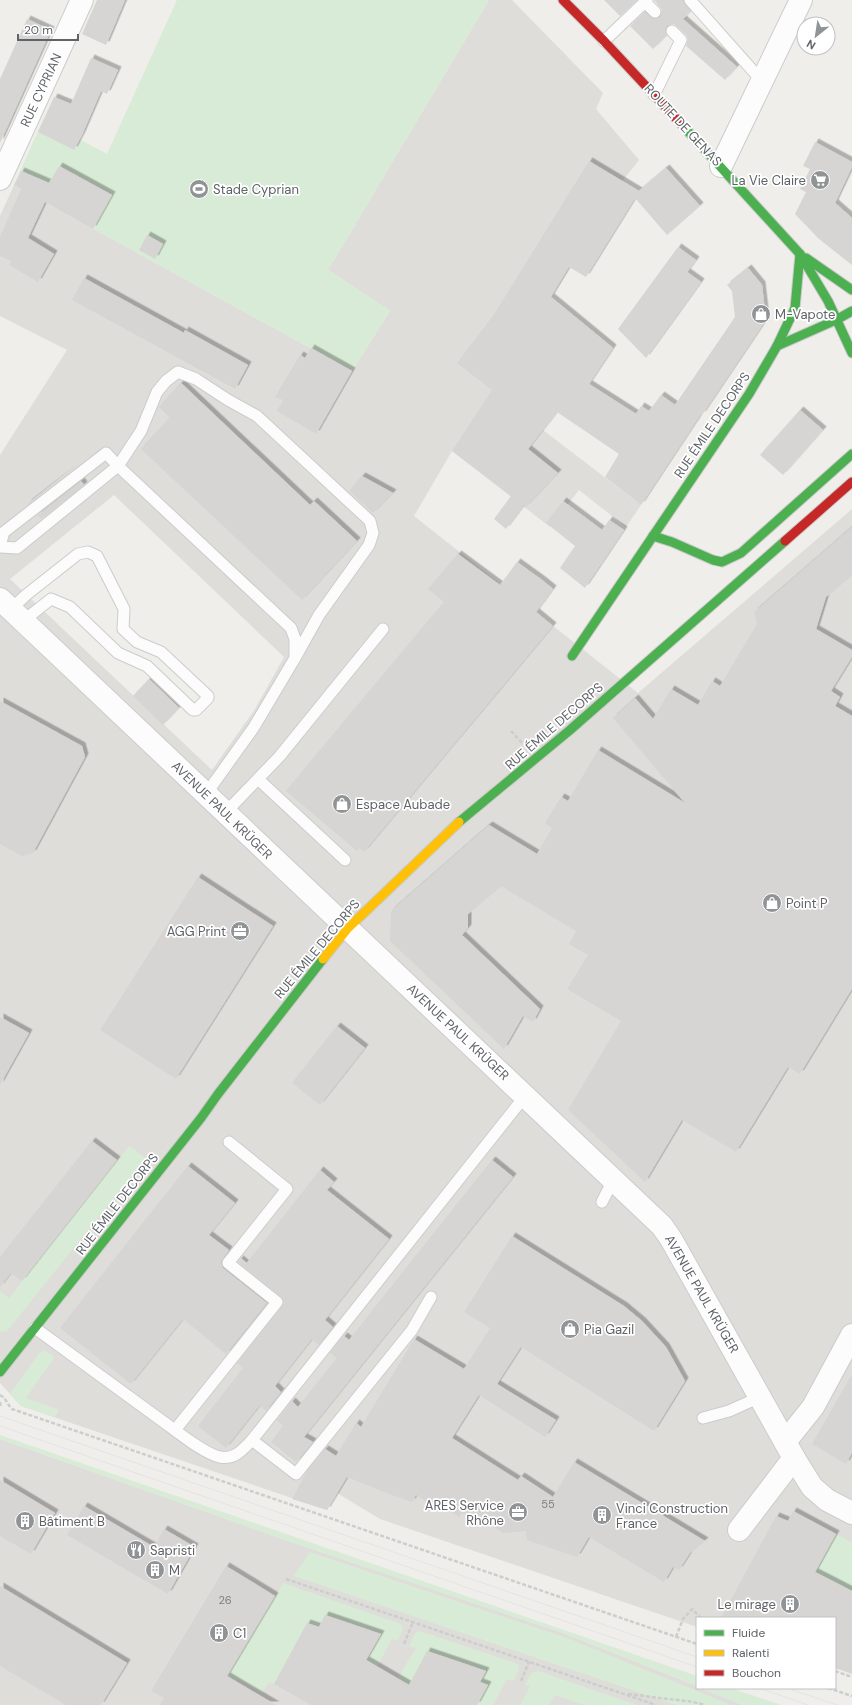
<svg xmlns="http://www.w3.org/2000/svg" width="852" height="1705" viewBox="0 0 852 1705" font-family="'DM Sans',sans-serif">
	<style>
		.industrial { fill: #dfddda; fill-rule: evenodd }
		.green { fill: #d8ebd6 }
		.building { fill: #d6d5d3; filter: url(#shadow) }
		.lines { fill: none; stroke-linecap: round; stroke-linejoin: round }
		.lane-casing { stroke: #cbcccc; stroke-width: 13 }
		.street-casing { stroke: #cbcccc; stroke-width: 24 }
		.fast-casing { stroke: #cacacb; stroke-width: 11 }
		.slow-casing { stroke: #cacacb; stroke-width: 11 }
		.jam-casing { stroke: #cacacb; stroke-width: 11 }
		.path { stroke: #cacfcc; stroke-width: 2.5; stroke-dasharray: 4 2; stroke-linecap: butt }
		.lane { stroke: #fdfcfc; stroke-width: 11 }
		.street { stroke: #fdfcfc; stroke-width: 22 }
		.fast { stroke: #4caf50; stroke-width: 9 }
		.slow { stroke: #ffc107; stroke-width: 9 }
		.jam { stroke: #c62828; stroke-width: 9 }
		.tram { stroke: #e4e4e4; stroke-width: 1 }
		.labels { text-anchor: middle; dominant-baseline: central; stroke-width: 3.5; stroke-linejoin: round; paint-order: stroke }
		.number-label { font-size: 11px; fill: #7e8184 }
		.street-label { font-size: 13px; fill: #5f6368; stroke: #fff }
		.poi-label { font-size: 13px; fill: #5f6368; stroke: #fff; text-anchor: start }
	</style>
	<defs>
		<filter id="shadow"><feDropShadow dx="3.5" dy="-3.5" stdDeviation="0" flood-color="#0004"/></filter>
	</defs>
	<rect width="100%" height="100%" fill="#efeeea"/>
	<!-- industrial -->
	<g class="industrial">
		<path d="M489 0H512L603 93 596 109 639 160 621 183 526 339 543 430 641 505 626 527 579 490 550 527 452 451 414 516 638 693 852 509V1674L835 1618H697V1627L380 1519 337 1493 327 1510 21 1406 0 1383V455L67 350 0 316V216L14 185 352 371 390 311 328 270ZM114 495 284 657 255 709 212 770 10 579Z"/>
		<polygon points="0,1439 306,1547 563,1633 697,1686 697,1688 701,1688 743,1705 0,1705"/>
	</g>
	<!-- green -->
	<g class="green">
		<polygon points="177,0 489,0 328,270 390,311 352,371 14,185 43,120 107,154"/>
		<polygon points="129,1146 146,1158 7,1331 0,1332 0,1291 9,1298"/>
		<polygon points="44,1350 55,1357 26,1398 59,1410 55,1417 21,1406 10,1394 39,1353"/>
		<polygon points="0,1435 697,1676 697,1686 563,1633 306,1547 0,1439"/>
		<polygon points="836,1534 852,1542 852,1591 815,1572"/>
		<polygon points="310,1552 570,1639 731,1705 676,1705 294,1576"/>
		<polygon points="283,1583 401,1624 403,1629 398,1641 392,1639 377,1667 366,1661 381,1634 325,1615 319,1627 307,1623 274,1684 269,1682 262,1693 238,1679 236,1681 227,1676"/>
		<polygon points="420,1631 518,1664 519,1669 514,1681 507,1679 493,1705 477,1705 488,1685 480,1682 486,1672 409,1685 398,1678 416,1648 409,1646 415,1633"/>
		<polygon points="538,1671 637,1705 584,1705 555,1695 549,1705 520,1705 530,1686 525,1685 531,1673"/>
		<polygon points="701,1688 731,1688 781,1705 743,1705"/>
	</g>
	<!-- building -->
	<g class="building">
		<polygon points="97,0 125,0 106,45 82,34"/>
		<polygon points="604,0 637,0 620,16"/>
		<polygon points="654,0 683,0 685,4 691,11 683,19 737,67 725,80 686,46 688,39 686,35 674,24 667,26 665,30 667,35 653,49 630,26 645,12 653,19 660,17 662,10"/>
		<polygon points="27,19 51,30 0,143 0,79"/>
		<polygon points="91,58 118,70 107,94 101,91 82,135 74,150 38,132 54,97 71,104"/>
		<polygon points="815,142 852,162 852,167 835,203 852,218 852,265 819,239 795,214 806,192 800,189 810,169 803,166"/>
		<polygon points="589,161 639,191 666,168 700,206 667,235 635,198 586,277 569,267 551,297 613,348 589,384 636,414 641,406 649,411 661,395 675,405 735,317 732,291 727,285 748,268 762,285 766,320 702,415 701,414 641,505 605,477 619,454 557,412 528,449 558,473 526,507 524,505 506,529 494,519 511,496 452,451 492,390 457,363 493,316"/>
		<polygon points="59,166 112,195 93,229 45,202 28,238 54,254 38,282 9,265 11,261 0,256 0,237 21,189 14,185 21,171 49,183"/>
		<polygon points="147,235 163,244 155,259 139,250"/>
		<polygon points="678,247 696,260 687,272 701,282 646,358 618,329"/>
		<polygon points="84,278 184,333 185,330 248,365 235,389 72,300"/>
		<polygon points="311,348 352,371 316,434 277,411 283,400 275,397 300,355 305,358"/>
		<polygon points="181,383 310,505 314,501 357,541 302,600 141,449 170,418 159,407"/>
		<polygon points="800,410 823,430 783,475 760,455"/>
		<polygon points="72,469 29,504 28,503"/>
		<polygon points="362,476 393,493 373,513 349,491"/>
		<polygon points="81,481 84,485 41,519 38,515"/>
		<polygon points="563,501 602,530 609,520 624,530 585,588 560,568 575,546 546,523"/>
		<polygon points="852,527 852,575 826,597 816,629 852,650 852,657 831,691 840,697 835,706 852,716 852,989 800,1074 788,1067 736,1152 682,1120 645,1182 568,1110 621,1021 567,989 588,955 569,944 576,931 501,886 468,914 468,928 462,935 540,1009 533,1022 523,1016 504,1049 390,941 391,911 489,825 537,854 552,828 545,823 561,797 568,801 598,750 685,803 613,718 635,698 653,719 671,689 698,705 712,681 720,686 757,624 754,612"/>
		<polygon points="458,554 500,585 517,562 542,580 553,589 536,612 553,626 364,852 359,848 357,851 286,791 444,602 428,589"/>
		<polygon points="149,679 179,708 163,725 133,696"/>
		<polygon points="0,701 82,746 85,757 33,853 22,856 0,844"/>
		<polygon points="198,877 273,926 176,1079 100,1030"/>
		<polygon points="0,1017 29,1033 0,1085"/>
		<polygon points="337,1026 365,1048 320,1105 292,1083"/>
		<polygon points="92,1141 117,1160 22,1281 11,1273 0,1287 0,1257"/>
		<polygon points="492,1160 513,1177 304,1437 313,1442 296,1462 271,1442 283,1426 277,1420 292,1401 298,1407 337,1358 330,1353 344,1336 349,1340"/>
		<polygon points="188,1166 235,1203 209,1235 229,1250 221,1262 223,1268 267,1303 226,1354 183,1319 131,1384 60,1328"/>
		<polygon points="320,1170 334,1182 327,1190 389,1239 325,1320 333,1327 319,1345 312,1339 275,1386 281,1392 266,1411 260,1405 226,1448 198,1426 243,1368 237,1363 284,1303 281,1297 238,1262 240,1259 246,1264"/>
		<polygon points="512,1236 624,1306 642,1321 666,1347 685,1381 654,1431 521,1347 497,1384 556,1420 545,1437 479,1395 452,1438 518,1480 521,1476 553,1497 574,1462 705,1541 690,1553 679,1570 673,1567 664,1582 589,1537 577,1557 527,1540 526,1531 503,1533 478,1517 475,1521 462,1513 459,1517 446,1509 443,1512 416,1495 412,1502 389,1494 347,1477 327,1510 292,1499 307,1471 325,1449 336,1456 356,1423 361,1427 414,1339 464,1369 490,1328 464,1312"/>
		<polygon points="852,1374 852,1453 846,1464 812,1444"/>
		<polygon points="0,1480 55,1513 31,1554 0,1536"/>
		<polygon points="84,1506 154,1547 164,1529 195,1547 168,1594 67,1535"/>
		<polygon points="793,1511 836,1534 815,1572 852,1591 852,1674 835,1668 835,1618 721,1618 776,1516 788,1521"/>
		<polygon points="226,1566 275,1596 227,1676 276,1705 160,1705 164,1698 151,1691"/>
		<polygon points="0,1586 127,1663 101,1705 66,1705 0,1666"/>
		<polygon points="325,1615 381,1634 366,1660 409,1685 427,1651 486,1671 480,1682 488,1685 477,1705 311,1705 274,1684 307,1623 319,1627"/>
	</g>
	<g class="lines">
		<defs>
			<g id="lane">
				<polyline points="690,0 762,81"/>
				<polyline points="645,2 655,12"/>
				<polyline points="604,41 647,0"/>
				<polyline points="654,95 681,40 672,31"/>
				<polyline points="0,545 4,532 106,453 118,466 141,431 157,392 166,381 178,372 196,379 228,400 257,416 370,521 373,533 369,545 319,615 295,658"/>
				<polyline points="0,547 17,548 118,466 291,628 295,639 295,658 254,727 206,794"/>
				<polyline points="11,609 26,595 78,554 88,552 97,556 124,609 123,629 137,642 161,652 208,696 208,698 196,710 193,710 147,666 118,653 70,607 51,599 23,621"/>
				<polyline points="258,779 345,860"/>
				<polyline points="225,813 279,757 383,629"/>
				<polyline points="602,1202 613,1180"/>
				<path d="M35 1328C77 1359 119 1389 161 1420 175 1430 204 1454 220 1457 235 1460 243 1449 252 1440L525 1096"/>
				<polyline points="703,1418 729,1411 760,1397"/>
				<polyline points="175,1430 277,1302 228,1263 287,1189 229,1142"/>
				<polyline points="252,1440 296,1474 412,1330 431,1297"/>
			</g>
			<g id="street">
				<polyline points="721,166 801,0"/>
				<polyline points="0,179 82,0"/>
				<polyline points="0,599 662,1226 671,1239 794,1458 812,1487 827,1500 852,1513"/>
				<polyline points="785,1442 813,1407 852,1335"/>
				<polyline points="739,1530 794,1458"/>
			</g>
			<g id="fast">
				<polyline points="684,127 800,254 828,301 852,353"/>
				<polyline points="806,258 852,290"/>
				<polyline points="777,346 836,320 852,311"/>
				<polyline points="653,536 672,542 713,560 722,562 741,553 852,454"/>
				<polyline points="572,656 749,394 777,346 795,308 800,254"/>
				<polyline points="459,822 570,730 785,541"/>
				<polyline points="0,1372 201,1118 218,1094 323,959"/>
			</g>
			<polyline id="slow" points="323,959 348,928 459,822"/>
			<g id="jam">
				<polyline points="563,0 604,41 684,127"/>
				<polyline points="785,541 852,482"/>
			</g>
		</defs>
		<!-- lane casing -->
		<use href="#lane" class="lane-casing"/>
		<!-- street casing -->
		<use href="#street" class="street-casing"/>
		<!-- fast casing -->
		<use href="#fast" class="fast-casing"/>
		<!-- slow casing -->
		<use href="#slow" class="slow-casing"/>
		<!-- jam casing -->
		<use href="#jam" class="jam-casing"/>
		<!-- path -->
		<g class="path">
			<polyline points="511,731 522,743"/>
			<path d="M0 1395C6 1398 7 1404 12 1409L697 1644"/>
			<polyline points="0,1402 1,1407"/>
			<polyline points="286,1579 656,1705"/>
			<polyline points="676,1637 683,1619 692,1609 701,1618"/>
			<polyline points="404,1644 413,1622"/>
			<polyline points="835,1671 852,1677"/>
			<polyline points="521,1681 529,1662"/>
			<polyline points="828,1688 852,1696"/>
			<polyline points="628,1694 693,1702 705,1705"/>
		</g>
		<!-- lane -->
		<use href="#lane" class="lane"/>
		<!-- street -->
		<use href="#street" class="street"/>
		<!-- fast -->
		<use href="#fast" class="fast"/>
		<!-- slow -->
		<use href="#slow" class="slow"/>
		<!-- jam -->
		<use href="#jam" class="jam"/>
		<!-- tram -->
		<g class="tram">
			<polyline points="0,1416 697,1657"/>
			<polyline points="0,1426 697,1667"/>
			<polyline points="759,1688 808,1705"/>
			<polyline points="787,1688 837,1705"/>
		</g>
	</g>
	<!-- icons -->
	<defs>
		<symbol id="supermarket-disc" viewBox="-11 -11 22 22"><circle r="9.5" fill="#919496" stroke="#fff"/><path d="M-6-5.5h2.5l.6 2H6L4.5 2H-2.5L-4.4-4H-6ZM-1.5 3.2a1.3 1.3 0 1 0 .1 0ZM3 3.2a1.3 1.3 0 1 0 .1 0Z" fill="#fff"/></symbol>
		<symbol id="stadium-disc" viewBox="-11 -11 22 22"><circle r="9.5" fill="#919496" stroke="#fff"/><path d="M0-5a6.5 5 0 1 0 0 10a6.5 5 0 1 0 0-10ZM-3.5-1.8h7v3.6h-7Z" fill="#fff"/></symbol>
		<symbol id="shop-disc" viewBox="-11 -11 22 22"><circle r="9.5" fill="#919496" stroke="#fff"/><path d="M-5-2.5h2.3a2.7 3.5 0 0 1 5.4 0H5L5.5 6h-11ZM-1.5-2.5h3a1.5 2.3 0 0 0-3 0Z" fill="#fff"/></symbol>
		<symbol id="office-disc" viewBox="-11 -11 22 22"><circle r="9.5" fill="#919496" stroke="#fff"/><path d="M-6-3h4V-5.5h4V-3h4V5H-6ZM-1-4.5V-3h2v-1.5ZM-6 0V1H6V0Z" fill="#fff"/></symbol>
		<symbol id="building-disc" viewBox="-11 -11 22 22"><circle r="9.5" fill="#919496" stroke="#fff"/><path d="M-4-6H4V6H1V3H-1V6H-4ZM-2.5-4.3h1.7v1.8h-1.7ZM.8-4.3h1.7v1.8H.8ZM-2.5-1h1.7V.8h-1.7ZM.8-1h1.7V.8H.8Z" fill="#fff"/></symbol>
		<symbol id="restaurant-disc" viewBox="-11 -11 22 22"><circle r="9.5" fill="#919496" stroke="#fff"/><path d="M-5-6h1v4h1v-4h1v4h1v-4h1v5L-1.5 .5V6h-2V.5L-5-1ZM5-6V6H3V1.5H1.5Q1.5-4 5-6Z" fill="#fff"/></symbol>
	</defs>
	<g fill-rule="evenodd">
		<use href="#supermarket-disc" x="809" y="169" width="22" height="22"/>
		<use href="#stadium-disc" x="188" y="178" width="22" height="22"/>
		<use href="#shop-disc" x="750" y="303" width="22" height="22"/>
		<use href="#shop-disc" x="331" y="793" width="22" height="22"/>
		<use href="#shop-disc" x="761" y="892" width="22" height="22"/>
		<use href="#office-disc" x="229" y="920" width="22" height="22"/>
		<use href="#shop-disc" x="559" y="1318" width="22" height="22"/>
		<use href="#office-disc" x="507" y="1501" width="22" height="22"/>
		<use href="#building-disc" x="591" y="1504" width="22" height="22"/>
		<use href="#building-disc" x="14" y="1510" width="22" height="22"/>
		<use href="#restaurant-disc" x="125" y="1539" width="22" height="22"/>
		<use href="#building-disc" x="144" y="1559" width="22" height="22"/>
		<use href="#building-disc" x="779" y="1593" width="22" height="22"/>
		<use href="#building-disc" x="208" y="1622" width="22" height="22"/>
	</g>
	<g class="labels">
		<!-- number labels -->
		<g class="number-label">
			<text x="548" y="1504">55</text>
			<text x="225" y="1600">26</text>
		</g>
		<!-- street labels -->
		<g class="street-label">
			<text transform="translate(41 90) rotate(-65)">RUE CYPRIAN</text>
			<text transform="translate(683 125) rotate(47)">ROUTE DE GENAS</text>
			<text transform="translate(712 425) rotate(-56)">RUE ÉMILE DECORPS</text>
			<text transform="translate(554 726) rotate(-41)">RUE ÉMILE DECORPS</text>
			<text transform="translate(222 810) rotate(44)">AVENUE PAUL KRÜGER</text>
			<text transform="translate(317 949) rotate(-50)">RUE ÉMILE DECORPS</text>
			<text transform="translate(458 1032) rotate(43)">AVENUE PAUL KRÜGER</text>
			<text transform="translate(117 1204) rotate(-52)">RUE ÉMILE DECORPS</text>
			<text transform="translate(702 1294) rotate(60)">AVENUE PAUL KRÜGER</text>
		</g>
		<!-- poi labels -->
		<g class="poi-label">
			<text x="806" y="180" text-anchor="end">La Vie Claire</text>
			<text x="213" y="189">Stade Cyprian</text>
			<text x="775" y="314">M-Vapote</text>
			<text x="356" y="804">Espace Aubade</text>
			<text x="786" y="903">Point P</text>
			<text x="226" y="931" text-anchor="end">AGG Print</text>
			<text x="584" y="1329">Pia Gazil</text>
			<text x="504" y="1505" text-anchor="end">ARES Service<tspan x="504" dy="15">Rhône</tspan></text>
			<text x="616" y="1508">Vinci Construction<tspan x="616" dy="15">France</tspan></text>
			<text x="39" y="1521">Bâtiment B</text>
			<text x="150" y="1550">Sapristi</text>
			<text x="169" y="1570">M</text>
			<text x="776" y="1604" text-anchor="end">Le mirage</text>
			<text x="233" y="1633">C1</text>
		</g>
	</g>
	<!-- legend -->
	<rect x="696" y="1617" width="140" height="72" fill="#ffffff" stroke="#bfc1c3"/>
	<rect x="704" y="1630" width="20" height="6" fill="#4caf50" stroke="#bfc1c3"/>
	<text x="732" y="1637" font-size="12" fill="#5f6368">Fluide</text>
	<rect x="704" y="1650" width="20" height="6" fill="#ffc107" stroke="#bfc1c3"/>
	<text x="732" y="1657" font-size="12" fill="#5f6368">Ralenti</text>
	<rect x="704" y="1670" width="20" height="6" fill="#c62828" stroke="#bfc1c3"/>
	<text x="732" y="1677" font-size="12" fill="#5f6368">Bouchon</text>
	<!-- north arrow -->
	<g transform="translate(816 36) rotate(210)"><circle r="19" fill="#ffffff" stroke="#bfc1c3"/>
	<path d="M0-3L7 15L0 10L-7 15Z" fill="#919496"/>
	<text y="-6" font-size="11" font-weight="bold" text-anchor="middle" fill="#5f6368">N</text>
	</g>
	<!-- scale -->
	<path d="M18 34v6h60v-6" fill="none" stroke="#5f6368" stroke-width="2"/>
	<text x="24" y="34" font-size="12" fill="#5f6368" stroke="#ffffff" stroke-width="3" paint-order="stroke">20 m</text>
</svg>
